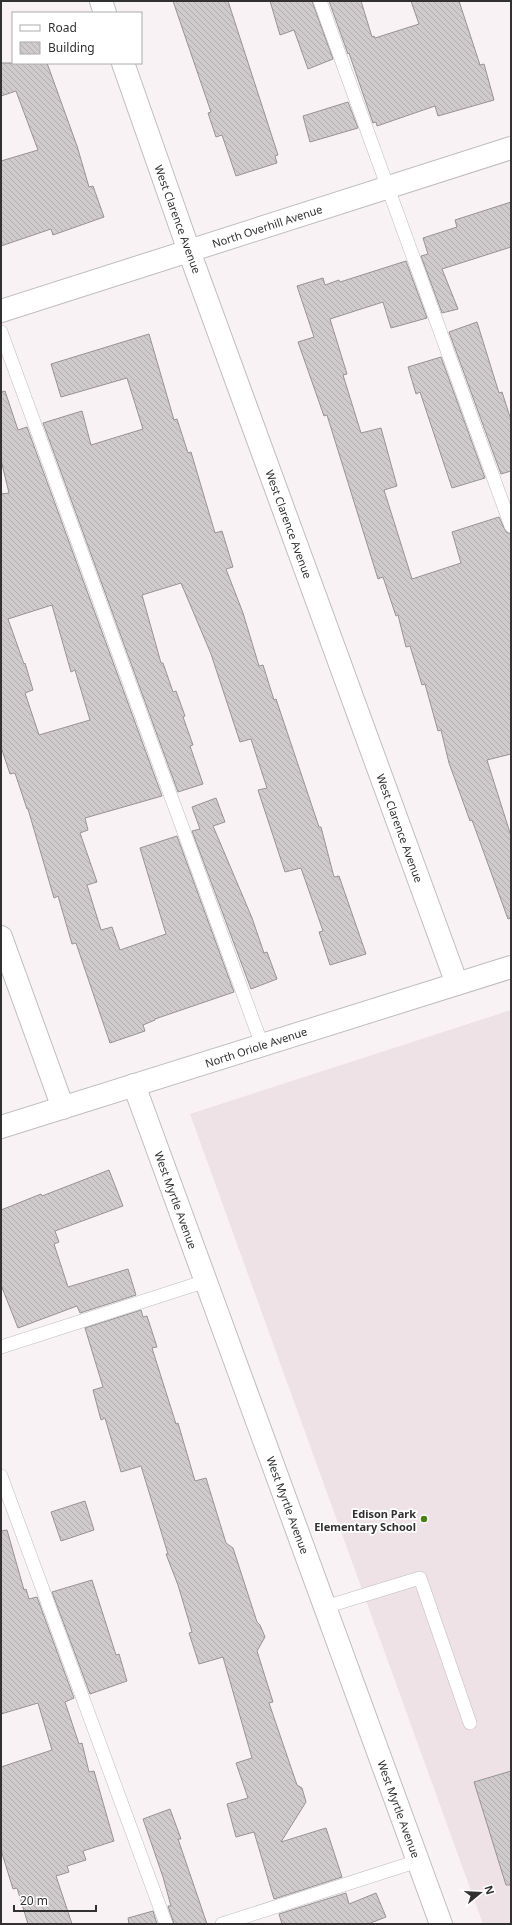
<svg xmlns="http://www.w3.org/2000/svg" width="512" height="1925" viewBox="0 0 512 1925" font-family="'Noto Sans',sans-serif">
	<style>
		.built { fill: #eee2e7 }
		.building { fill: url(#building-back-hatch); stroke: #989396; fill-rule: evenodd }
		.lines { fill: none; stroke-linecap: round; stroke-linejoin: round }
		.service-casing { stroke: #c1bcbf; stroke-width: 14 }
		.minor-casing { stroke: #c1bcbf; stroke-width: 24 }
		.service { stroke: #fff; stroke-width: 13 }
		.minor { stroke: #fff; stroke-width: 22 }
		.poi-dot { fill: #497f14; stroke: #fff; stroke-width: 1.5 }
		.labels { text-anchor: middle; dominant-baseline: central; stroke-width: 3.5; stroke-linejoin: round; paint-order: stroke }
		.street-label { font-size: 11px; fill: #323031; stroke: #fff }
		.poi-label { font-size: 11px; font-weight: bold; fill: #323031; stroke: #fff; text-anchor: end }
	</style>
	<defs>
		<pattern id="building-back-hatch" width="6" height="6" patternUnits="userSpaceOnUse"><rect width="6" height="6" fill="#cfcacc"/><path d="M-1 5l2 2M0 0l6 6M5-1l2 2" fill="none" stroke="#b2aeb0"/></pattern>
	</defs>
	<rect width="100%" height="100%" fill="#f8f2f5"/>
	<!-- built -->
	<polygon class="built" points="511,1010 511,1924 483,1924 190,1114"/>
	<!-- building -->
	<g class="building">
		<polygon points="173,1 228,1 278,155 275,156 277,163 236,176 222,135 216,137 208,113 211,112"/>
		<polygon points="270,1 312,1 333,59 308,69 294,30 280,35"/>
		<polygon points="329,1 361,1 372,37 374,36 375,38 419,24 411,1 459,1 480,65 484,64 494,100 438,116 435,106 377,126 376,122 373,123 349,53 348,54"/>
		<polygon points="1,63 47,63 77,146 89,187 93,186 104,217 53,235 51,229 1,246 1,161 38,150 16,91 1,96"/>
		<polygon points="348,102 358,128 310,142 303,116"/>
		<polygon points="511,202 511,247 442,269 458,309 442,313 421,256 428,254 423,238 457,227 455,220"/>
		<polygon points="406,261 427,318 391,328 383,302 330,319 347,374 343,375 361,433 381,428 397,486 384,490 412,579 461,563 452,532 499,517 506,532 511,534 511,754 487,760 511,836 511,918 508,919 472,820 470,821 449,763 441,730 438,731 425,684 422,685 410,646 406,647 398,615 396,616 383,577 378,579 327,415 324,416 298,342 314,337 297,286 323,278 325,285 339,280 340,282"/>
		<polygon points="477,322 499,393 502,392 511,420 511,471 501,474 449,332"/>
		<polygon points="149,334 174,420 177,419 188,453 191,452 215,533 222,531 233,567 226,569 243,613 259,666 263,665 274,700 276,699 319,827 321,827 334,877 339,876 366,954 330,965 319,932 323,931 301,868 285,872 258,790 267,788 251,739 240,742 211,654 181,583 142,595 161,663 163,663 173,692 176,691 185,716 183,717 193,745 190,746 203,784 178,792 43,423 82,411 91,445 143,429 127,378 61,397 51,364"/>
		<polygon points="441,357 485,478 452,488 420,392 416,394 408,367"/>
		<path d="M5 391 18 430 27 427 162 796 85 818 88 830 80 833 97 882 87 885 101 930 112 927 120 950 166 934 140 848 177 836 234 992 155 1019V1020L143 1025 145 1031 110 1043 76 943 72 944 58 896 54 898 28 809H27L15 773 10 774 1 747V494L9 493 1 460V392ZM52 605 71 672 75 670 90 720 39 735 25 693 33 690 25 663 24 664 8 619Z"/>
		<polygon points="216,798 225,822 213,826 252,918 264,953 267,952 277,979 251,989 192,831 200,829 192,807"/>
		<polygon points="109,1170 123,1206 55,1231 59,1242 54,1244 68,1287 128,1269 136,1295 80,1313 77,1306 18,1328 1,1285 1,1210 41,1194 42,1196"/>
		<polygon points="141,1310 143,1317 147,1316 157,1347 152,1348 176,1424 178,1423 195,1481 206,1478 226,1543 233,1548 257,1622 260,1625 265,1637 257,1651 273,1702 269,1703 297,1785 302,1788 306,1802 281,1842 326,1828 342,1877 274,1899 254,1832 236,1837 227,1804 248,1798 236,1763 252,1758 223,1657 199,1664 189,1633 192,1632 178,1585 166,1554 168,1554 141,1466 121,1472 105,1418 101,1420 93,1390 103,1387 85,1328"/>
		<polygon points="85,1501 94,1530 61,1541 51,1512"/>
		<polygon points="7,1530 24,1590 26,1589 29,1599 37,1597 74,1698 65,1702 79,1744 82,1743 89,1772 94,1771 114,1841 83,1851 86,1860 67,1866 69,1872 56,1876 72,1924 28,1924 17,1888 13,1889 1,1850 1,1767 52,1750 38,1703 1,1714 1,1531"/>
		<polygon points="92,1580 116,1655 119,1654 127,1681 90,1694 52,1592"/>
		<polygon points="511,1771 511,1885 506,1885 474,1782"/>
		<polygon points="170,1809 181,1839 178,1839 207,1924 174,1924 168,1906 171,1906 163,1877 143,1819"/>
		<polygon points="346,1893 349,1904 376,1893 386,1917 368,1924 282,1924 279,1914"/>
		<polygon points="153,1911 157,1924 129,1924 128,1918"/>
	</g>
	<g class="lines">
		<defs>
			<g id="service">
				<polyline points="320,1 511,526"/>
				<polyline points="1,332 262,1045"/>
				<polyline points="1,1347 206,1281"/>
				<polyline points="1,1476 166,1924"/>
				<polyline points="325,1607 420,1578 470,1723"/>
				<polyline points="222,1924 418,1861"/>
			</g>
			<g id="minor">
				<polyline points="101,1 105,13"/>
				<polyline points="123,63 189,251 457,984"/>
				<polyline points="1,311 511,148"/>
				<polyline points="1,937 63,1108"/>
				<polyline points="134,1085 441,1924"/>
				<polyline points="1,1127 511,967"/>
			</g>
		</defs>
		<!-- service casing -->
		<use href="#service" class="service-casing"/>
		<!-- minor casing -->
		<use href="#minor" class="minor-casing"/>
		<!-- service -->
		<use href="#service" class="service"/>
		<!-- minor -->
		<use href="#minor" class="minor"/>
	</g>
	<!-- markers -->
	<circle class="poi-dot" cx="424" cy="1519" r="4"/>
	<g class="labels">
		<!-- street labels -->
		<g class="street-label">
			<text transform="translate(178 219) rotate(70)">West Clarence Avenue</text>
			<text transform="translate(267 226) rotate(-18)">North Overhill Avenue</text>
			<text transform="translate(289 524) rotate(70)">West Clarence Avenue</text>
			<text transform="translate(400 828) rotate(70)">West Clarence Avenue</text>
			<text transform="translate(256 1047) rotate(-18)">North Oriole Avenue</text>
			<text transform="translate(176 1200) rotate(70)">West Myrtle Avenue</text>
			<text transform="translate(288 1505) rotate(70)">West Myrtle Avenue</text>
			<text transform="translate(399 1809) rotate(70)">West Myrtle Avenue</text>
		</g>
		<!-- poi labels -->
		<g class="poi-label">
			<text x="416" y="1513">Edison Park<tspan x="416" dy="13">Elementary School</tspan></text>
		</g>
	</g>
	<!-- border -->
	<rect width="512" height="1925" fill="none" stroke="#323031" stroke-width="4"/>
	<!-- legend -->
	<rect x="12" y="12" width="130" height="52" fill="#ffffff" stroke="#adacad"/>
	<rect x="20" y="25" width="20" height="6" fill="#ffffff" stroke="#adacad"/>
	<text x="48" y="32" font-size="12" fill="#323031">Road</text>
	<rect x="20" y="42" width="20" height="12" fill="url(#building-back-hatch)" stroke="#adacad"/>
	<text x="48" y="52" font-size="12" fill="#323031">Building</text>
	<!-- north arrow -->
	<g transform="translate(480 1893) rotate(72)" stroke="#ffffff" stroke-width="3" paint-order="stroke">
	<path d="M0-3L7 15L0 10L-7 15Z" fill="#323031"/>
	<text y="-6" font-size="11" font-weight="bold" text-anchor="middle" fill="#323031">N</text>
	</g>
	<!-- scale -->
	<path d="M14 1905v6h82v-6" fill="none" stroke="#323031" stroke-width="2"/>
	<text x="20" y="1905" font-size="12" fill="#323031" stroke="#ffffff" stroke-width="3" paint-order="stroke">20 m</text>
</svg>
